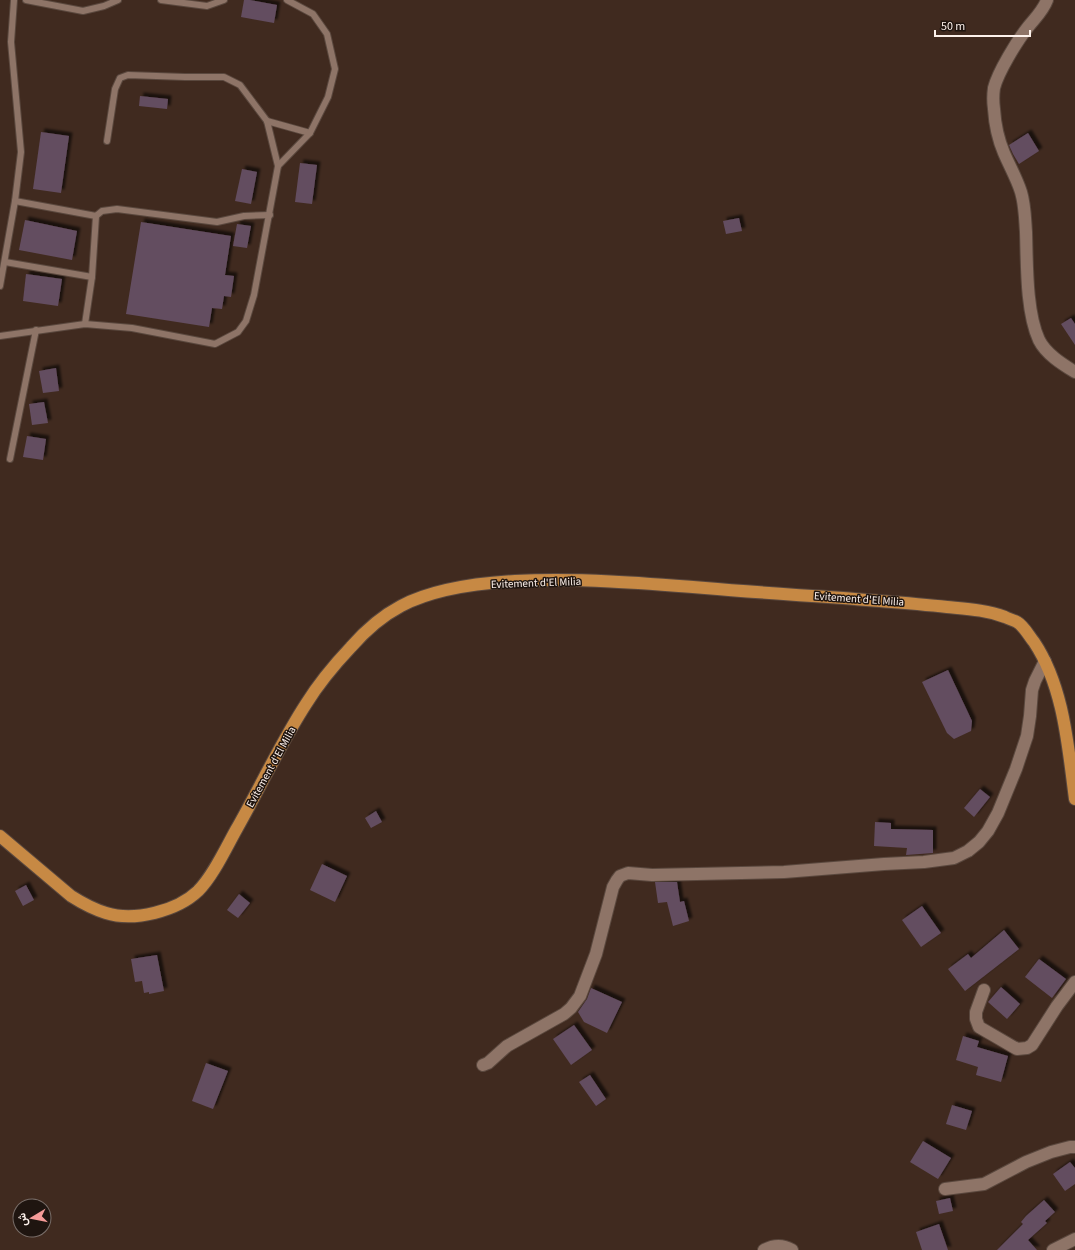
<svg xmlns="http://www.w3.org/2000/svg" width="1075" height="1250" viewBox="0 0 1075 1250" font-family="'Source Sans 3',Vazirmatn,sans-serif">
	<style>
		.building { fill: #634d60; filter: url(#shadow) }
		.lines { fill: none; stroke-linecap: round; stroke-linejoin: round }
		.lane-casing { stroke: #5a483e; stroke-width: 8 }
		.street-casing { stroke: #5a483e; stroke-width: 14 }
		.primary-casing { stroke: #5a483e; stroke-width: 14 }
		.lane { stroke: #8e7467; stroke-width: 6 }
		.street { stroke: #8e7467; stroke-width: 12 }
		.primary { stroke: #c78944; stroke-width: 12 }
		.labels { text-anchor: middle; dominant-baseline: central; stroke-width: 3; stroke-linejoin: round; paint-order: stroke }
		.street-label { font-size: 11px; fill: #fdf1eb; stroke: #1f1510 }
	</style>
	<defs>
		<filter id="shadow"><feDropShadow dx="3.5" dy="-3.5" stdDeviation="1" flood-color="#0009"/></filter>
	</defs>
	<rect width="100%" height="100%" fill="#402a1f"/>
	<!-- building -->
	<g class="building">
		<polygon points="244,0 250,0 277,5 274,23 241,17"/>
		<polygon points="140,96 168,99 167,109 139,106"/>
		<polygon points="41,132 69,136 61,193 33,189"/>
		<polygon points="1028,133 1039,151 1019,164 1013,154 1009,145"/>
		<polygon points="300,163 317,165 312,204 295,202"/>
		<polygon points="242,169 257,172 251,204 235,201"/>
		<polygon points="739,218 742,231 726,234 723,221"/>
		<polygon points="25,220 77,231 72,260 19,250"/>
		<polygon points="141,222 231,236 225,275 234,276 231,297 224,296 222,309 212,308 209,327 126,314"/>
		<polygon points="237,224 251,226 247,248 233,246"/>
		<polygon points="26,274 62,279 58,306 23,301"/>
		<polygon points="1071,318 1075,324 1075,345 1061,324"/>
		<polygon points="56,368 59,391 43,393 39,371"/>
		<polygon points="44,402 48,423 32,425 29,404"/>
		<polygon points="27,436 46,439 43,460 23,457"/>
		<polygon points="948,670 972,721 971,731 954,739 947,733 922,682"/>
		<polygon points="980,789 990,797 974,817 964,808"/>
		<polygon points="376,811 382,822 371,828 365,818"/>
		<polygon points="875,822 891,823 891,829 933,830 933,853 906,855 907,848 874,846"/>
		<polygon points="322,864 347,876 335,902 310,890"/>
		<polygon points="655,882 677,882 680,902 684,901 689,921 673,926 667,902 658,903"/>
		<polygon points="26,885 34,900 23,906 15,891"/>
		<polygon points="239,894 250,903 238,918 227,910"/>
		<polygon points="922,906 941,933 921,947 902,920"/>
		<polygon points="1004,930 1019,949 965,991 948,969 968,954 971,958"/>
		<polygon points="157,955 164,991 149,994 149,992 144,993 142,981 135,982 131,959"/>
		<polygon points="1039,959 1066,979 1052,998 1025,977"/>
		<polygon points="1001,987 1020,1004 1007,1019 988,1002"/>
		<polygon points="591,988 622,1002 607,1033 584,1022 578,1012 587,999"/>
		<polygon points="574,1025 592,1050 571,1065 553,1039"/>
		<polygon points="963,1036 979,1041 977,1047 1008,1056 1001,1082 976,1075 978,1067 956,1060"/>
		<polygon points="206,1063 228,1071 213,1109 192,1101"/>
		<polygon points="590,1075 606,1099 596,1106 579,1082"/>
		<polygon points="952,1105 972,1111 966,1130 946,1124"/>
		<polygon points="923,1141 951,1158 938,1179 910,1162"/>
		<polygon points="1070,1162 1075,1168 1075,1184 1065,1191 1053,1174"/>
		<polygon points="950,1198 953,1211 939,1214 936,1201"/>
		<polygon points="1044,1200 1055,1212 1045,1221 1047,1223 1028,1240 1037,1250 997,1250 1023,1224 1021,1222 1026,1216"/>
		<polygon points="939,1224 948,1250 922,1250 916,1232"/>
	</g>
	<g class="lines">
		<defs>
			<g id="lane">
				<polyline points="26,0 83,11 104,6 118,0"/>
				<polyline points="161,0 207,6 224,0"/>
				<polyline points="267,121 310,133"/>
				<polyline points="107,141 115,89 120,78 128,75 185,77 224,77 240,85 267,121 278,166"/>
				<polyline points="15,201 96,216 102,211 117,209 217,222 244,216 270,215"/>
				<polyline points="5,262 92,277"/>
				<polyline points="0,286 15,201 21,152 11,42 14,0"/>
				<polyline points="85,324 92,277 96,216"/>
				<polyline points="0,336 85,324 132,328 215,344 238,332 246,321 254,295 278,166 310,133 328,97 335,69 327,34 313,14 287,0"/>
				<polyline points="10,459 36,330"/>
			</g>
			<g id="street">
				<path d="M1047 0C1043 11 1035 18 1028 27 1017 41 998 72 994 88 993 95 993 102 994 109 995 125 998 139 1004 153 1010 167 1017 179 1021 192 1025 205 1025 219 1026 232 1027 263 1026 312 1039 340 1046 354 1062 364 1075 372"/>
				<polyline points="984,990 976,1012 976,1019 979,1027 1017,1049 1027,1048 1032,1045 1057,1006 1075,982"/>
				<polyline points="483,1065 488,1063 507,1046 564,1014 571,1008 580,996 596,954 613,887 617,880 620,876 628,873 652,875 784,872 884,864 924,862 954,858 968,851 979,842 988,831 998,813 1016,769 1027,736 1030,716 1032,690 1035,681 1045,661"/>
				<polyline points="945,1189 984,1184 1026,1162 1051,1152 1070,1147 1075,1147"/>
				<path d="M764 1250C773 1245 782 1244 792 1250"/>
				<polyline points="1053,1250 1075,1239"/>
			</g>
			<path id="primary" d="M0 836 71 896C82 903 93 909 106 913 134 922 177 911 198 891 213 876 226 848 236 830 260 788 280 744 306 704 319 683 334 665 351 647 365 631 382 616 401 606 433 589 480 583 515 581 579 578 642 583 705 588 751 592 797 595 843 598 878 601 912 603 947 607 967 609 986 610 1005 617 1009 619 1013 620 1017 622 1024 626 1029 636 1034 642 1064 687 1068 747 1075 799"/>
		</defs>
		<!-- lane casing -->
		<use href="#lane" class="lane-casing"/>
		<!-- street casing -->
		<use href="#street" class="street-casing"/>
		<!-- primary casing -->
		<use href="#primary" class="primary-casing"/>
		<!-- lane -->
		<use href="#lane" class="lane"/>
		<!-- street -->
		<use href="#street" class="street"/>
		<!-- primary -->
		<use href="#primary" class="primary"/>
	</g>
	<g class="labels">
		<!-- street labels -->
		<g class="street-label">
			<text transform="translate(536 583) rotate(-2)">Evitement d'El Milia</text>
			<text transform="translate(859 599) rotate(4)">Evitement d'El Milia</text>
			<text transform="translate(271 767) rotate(-61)">Evitement d'El Milia</text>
		</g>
	</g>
	<!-- north arrow -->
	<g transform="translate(32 1218) rotate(260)"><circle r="19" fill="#1f1510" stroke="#786d68"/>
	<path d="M0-3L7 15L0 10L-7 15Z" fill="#f59b98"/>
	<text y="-6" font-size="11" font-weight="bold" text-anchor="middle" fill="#fdf1eb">ش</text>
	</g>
	<!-- scale -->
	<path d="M935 30v6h95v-6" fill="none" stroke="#fdf1eb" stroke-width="2"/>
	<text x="941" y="30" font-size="12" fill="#fdf1eb" stroke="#1f1510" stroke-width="3" paint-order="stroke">50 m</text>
</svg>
